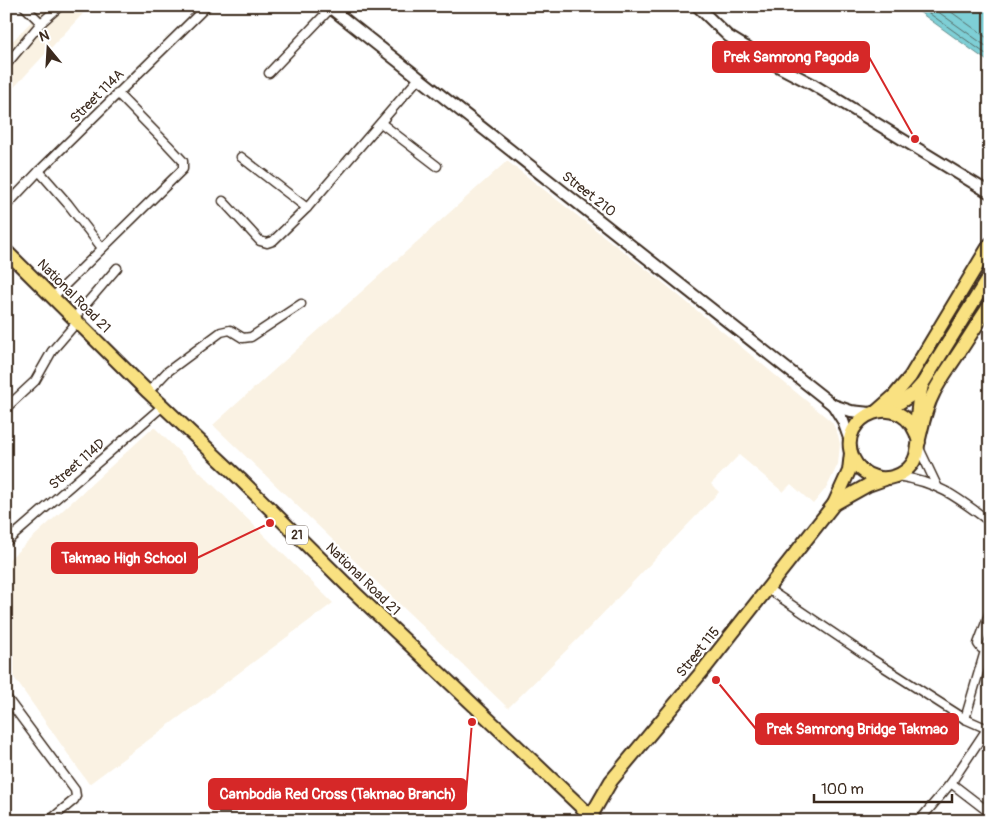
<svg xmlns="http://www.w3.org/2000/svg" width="996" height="827" viewBox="0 0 996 827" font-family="Pangolin,sans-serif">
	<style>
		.built { fill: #faf2e3 }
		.water { fill: #7ecfd6; stroke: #638d8c }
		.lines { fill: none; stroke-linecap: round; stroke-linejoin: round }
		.shore { stroke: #566c68; stroke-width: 1 }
		.minor-casing { stroke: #3b2a1e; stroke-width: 11 }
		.tertiary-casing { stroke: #3b2a1e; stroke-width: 14 }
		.primary-casing { stroke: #3b2a1e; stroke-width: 16 }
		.minor { stroke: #fff; stroke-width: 8 }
		.tertiary { stroke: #fff; stroke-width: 10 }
		.primary { stroke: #f9e181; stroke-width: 12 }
		.labels { text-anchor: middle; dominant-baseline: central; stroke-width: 4.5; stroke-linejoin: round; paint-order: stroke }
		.shield { fill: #fff; stroke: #766a62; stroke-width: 1 }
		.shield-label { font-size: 12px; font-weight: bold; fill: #3b2a1e }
		.street-label { font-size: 14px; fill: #3b2a1e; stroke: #fff }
		.leader { fill: none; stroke: #d62828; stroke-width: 2 }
		.callout-dot { fill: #d62828; stroke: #fff; stroke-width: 2 }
		.callout { fill: #d62828; stroke: #d62828; stroke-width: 2 }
		.callout-label { font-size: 15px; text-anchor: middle; font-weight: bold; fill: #fff }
	</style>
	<rect width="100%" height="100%" fill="#fff"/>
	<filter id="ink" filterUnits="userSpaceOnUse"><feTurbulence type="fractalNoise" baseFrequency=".02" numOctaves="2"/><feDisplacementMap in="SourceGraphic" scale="10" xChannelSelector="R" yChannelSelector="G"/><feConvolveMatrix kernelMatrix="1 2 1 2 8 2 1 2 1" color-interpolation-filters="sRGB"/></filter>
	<g filter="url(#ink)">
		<!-- built -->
		<g class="built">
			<polygon points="46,6 90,6 6,96 6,48"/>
			<polygon points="507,161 655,276 832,422 838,435 840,444 838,464 827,487 813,504 791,484 783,492 739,455 711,484 719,492 588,629 508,708 213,425"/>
			<polygon points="154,427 333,603 89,784 6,666 6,562"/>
		</g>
		<!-- water -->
		<polygon class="water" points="911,6 990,6 990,63"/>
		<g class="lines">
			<!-- shore -->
			<g class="shore">
				<polyline points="919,6 990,57"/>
				<polyline points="930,6 990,49"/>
				<polyline points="943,6 990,40"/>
			</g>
			<defs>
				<g id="minor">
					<polyline points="24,6 41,23"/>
					<polyline points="6,65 41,23 60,6"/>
					<polyline points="269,73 331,8"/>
					<polyline points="381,123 437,166"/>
					<polyline points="241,157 307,208"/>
					<polyline points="39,171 68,204 102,248"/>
					<polyline points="223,201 260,241 267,243 273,241 307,208 419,78"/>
					<polyline points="6,206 39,171 207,6"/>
					<polyline points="54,296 183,169 183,161 168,145 117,93"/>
					<polyline points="74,318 117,268"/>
					<polyline points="148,392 167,372 221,332 230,330 243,338 251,337 301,304"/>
					<polyline points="6,408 35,381 52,351 78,321"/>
					<polyline points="919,448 937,486"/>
					<path d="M897 476C938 482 957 497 990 522"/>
					<polyline points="6,542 164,405"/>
					<polyline points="768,589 873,660 965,719 990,730"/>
					<polyline points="990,612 978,644 981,648 990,652"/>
					<polyline points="6,697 75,790 76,796 74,800 49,821"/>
					<polyline points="965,719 985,651"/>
					<polyline points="951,783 990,813"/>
					<polyline points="919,821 951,783 987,729"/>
				</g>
				<g id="tertiary">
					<polyline points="328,6 833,405 851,411 870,413"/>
					<polyline points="697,6 728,36 746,47 766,60 812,84 990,193"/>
					<polyline points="833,405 843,421 850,441"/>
				</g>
				<g id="primary">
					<polyline points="6,251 148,392 240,479 354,592 596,821"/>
					<polyline points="888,410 913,394 923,383 990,275"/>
					<polyline points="877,411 894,396 910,377 990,244"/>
					<polyline points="916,425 919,399 922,385"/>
					<path d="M919 442C904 384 834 417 853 458 857 467 865 474 875 477 889 481 904 475 912 464 918 456 917 448 919 439 923 422 926 407 934 392 939 382 946 372 952 363 965 344 977 324 990 305"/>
					<polyline points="834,504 868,485 885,479"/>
					<polyline points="588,821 611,781 705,668 834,504 849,471 851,453"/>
				</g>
			</defs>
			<!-- minor casing -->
			<use href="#minor" class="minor-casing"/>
			<!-- tertiary casing -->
			<use href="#tertiary" class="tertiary-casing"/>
			<!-- primary casing -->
			<use href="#primary" class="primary-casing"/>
			<!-- minor -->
			<use href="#minor" class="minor"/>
			<!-- tertiary -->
			<use href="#tertiary" class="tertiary"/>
			<!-- primary -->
			<use href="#primary" class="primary"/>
		</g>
	</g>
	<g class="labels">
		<!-- shield labels -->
		<rect class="shield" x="286" y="525.5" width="22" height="19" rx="4"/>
		<g class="shield-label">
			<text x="297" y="535">21</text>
		</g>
		<!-- street labels -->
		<g class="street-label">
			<text transform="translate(97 96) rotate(-45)">Street 114A</text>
			<text transform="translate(589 194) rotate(38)">Street 210</text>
			<text transform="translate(74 296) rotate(45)">National Road 21</text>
			<text transform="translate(77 464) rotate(-41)">Street 114D</text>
			<text transform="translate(363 579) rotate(44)">National Road 21</text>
			<text transform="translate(698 652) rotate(-51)">Street 115</text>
		</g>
	</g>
	<!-- callouts -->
	<path class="leader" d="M915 139L869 57M270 523L197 558M716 680L756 729M472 722L466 794"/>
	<g class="callout-dot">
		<circle cx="915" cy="139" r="5"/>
		<circle cx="270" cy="523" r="5"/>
		<circle cx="716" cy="680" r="5"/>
		<circle cx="472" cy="722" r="5"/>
	</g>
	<g class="callout">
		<rect x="713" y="42" width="156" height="30" rx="5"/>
		<rect x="52" y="543" width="145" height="30" rx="5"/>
		<rect x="756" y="714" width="202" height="30" rx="5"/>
		<rect x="209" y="779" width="257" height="30" rx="5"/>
	</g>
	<g class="callout-label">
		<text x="791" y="62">Prek Samrong Pagoda</text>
		<text x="124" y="563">Takmao High School</text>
		<text x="857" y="734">Prek Samrong Bridge Takmao</text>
		<text x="338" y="799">Cambodia Red Cross (Takmao Branch)</text>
	</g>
	<!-- margin -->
	<rect width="996" height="827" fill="none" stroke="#fff" stroke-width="25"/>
	<rect x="12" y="12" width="971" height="802" fill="none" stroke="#3b2a1e" stroke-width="2" filter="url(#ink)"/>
	<!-- north arrow -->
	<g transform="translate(48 48) rotate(342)" stroke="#ffffff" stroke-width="4" paint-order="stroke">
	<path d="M0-4L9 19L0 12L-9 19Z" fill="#3b2a1e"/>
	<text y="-8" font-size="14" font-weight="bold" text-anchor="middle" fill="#3b2a1e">N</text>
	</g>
	<!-- scale -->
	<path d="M814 794v8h138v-8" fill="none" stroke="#3b2a1e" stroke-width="2.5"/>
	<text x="821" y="794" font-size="15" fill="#3b2a1e" stroke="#ffffff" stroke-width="4" paint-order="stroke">100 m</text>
</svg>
